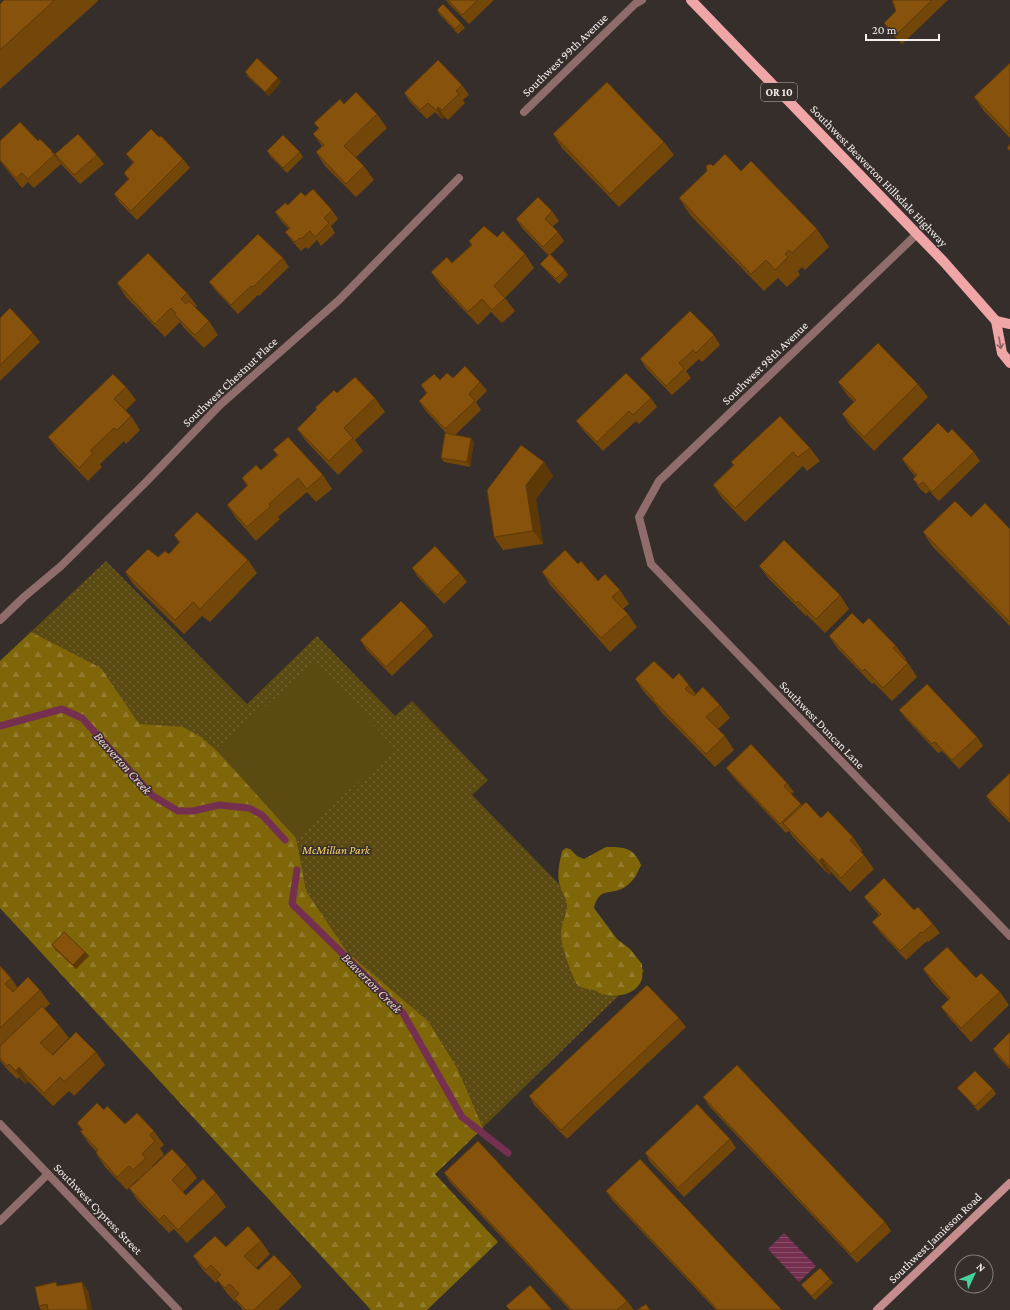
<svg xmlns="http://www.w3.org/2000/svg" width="1010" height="1310" viewBox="0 0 1010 1310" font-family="'Crimson Pro',serif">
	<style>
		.grass { fill: url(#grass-dots) }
		.forest { fill: url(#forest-firs) }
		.pitch { fill: #5b4a11 }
		.water { fill: url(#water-rules) }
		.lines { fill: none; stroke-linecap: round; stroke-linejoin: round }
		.stream { stroke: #753050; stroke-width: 7 }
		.street { stroke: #906c6c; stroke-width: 8 }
		.secondary { stroke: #c68d8e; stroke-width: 8 }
		.primary { stroke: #f0a6a7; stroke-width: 10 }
		.wall { fill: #73470a; fill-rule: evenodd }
		.shaded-wall { fill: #5e3908 }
		.building { fill: #86520c; stroke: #5e3908 }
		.oneway { stroke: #8a6463 }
		.labels { text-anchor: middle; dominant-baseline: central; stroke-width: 3; stroke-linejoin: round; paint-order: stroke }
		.shield { fill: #362e2b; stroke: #bbb5b3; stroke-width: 1 }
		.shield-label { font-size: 11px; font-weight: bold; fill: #f4efed }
		.street-label { font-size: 12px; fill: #f4efed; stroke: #362e2b }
		.park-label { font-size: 12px; font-style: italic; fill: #fed96d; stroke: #362e2b }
		.water-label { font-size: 13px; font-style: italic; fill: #f7ccdc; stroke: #362e2b }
	</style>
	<defs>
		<pattern id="grass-dots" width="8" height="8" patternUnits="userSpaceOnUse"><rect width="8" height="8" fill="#5b4a11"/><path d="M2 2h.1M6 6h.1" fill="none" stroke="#736434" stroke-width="1.8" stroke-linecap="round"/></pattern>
		<pattern id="forest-firs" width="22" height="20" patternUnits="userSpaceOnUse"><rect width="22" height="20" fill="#7f6609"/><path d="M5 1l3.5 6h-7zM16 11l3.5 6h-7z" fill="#927c2d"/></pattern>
		<pattern id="water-rules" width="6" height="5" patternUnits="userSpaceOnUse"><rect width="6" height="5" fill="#753050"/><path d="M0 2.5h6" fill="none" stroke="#894e6a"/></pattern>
	</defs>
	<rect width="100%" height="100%" fill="#362e2b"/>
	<!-- grass -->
	<polygon class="grass" points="106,561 247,704 317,636 395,716 412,701 488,780 472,795 644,971 435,1174 7,916 0,908 0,661"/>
	<!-- forest -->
	<g class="forest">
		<polygon points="31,632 101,668 139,724 183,727 201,737 217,751 296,838 306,891 347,952 428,1021 457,1068 483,1128 435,1174 498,1242 427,1310 371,1310 0,908 0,661"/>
		<path d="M606 847C623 847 634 847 641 865 637 874 634 881 625 887 611 896 599 886 594 908L617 939 630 949 642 964C642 969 643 975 642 979 637 995 616 998 603 994 600 994 597 991 594 990 589 989 582 989 577 984 572 977 561 944 561 935 561 924 567 915 567 905 566 897 561 890 559 882 557 872 560 861 562 851L566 848 570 849 577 856 584 859Z"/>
	</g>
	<!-- pitch -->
	<polygon class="pitch" points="316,661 395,749 296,838 217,750"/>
	<!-- water -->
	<polygon class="water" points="784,1233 816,1266 799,1282 768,1249"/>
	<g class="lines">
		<!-- stream -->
		<g class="stream">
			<polyline points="0,726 62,709 82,718 153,796 178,811 193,811 219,805 249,808 262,815 285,840"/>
			<polyline points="297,870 292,904 403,1013 462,1117 508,1153"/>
		</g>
		<!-- street -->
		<g class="street">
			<polyline points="524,112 635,4 642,0"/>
			<polyline points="917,234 659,481 639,517 651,564 1010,936"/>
			<polyline points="0,620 24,597 61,566 146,482 220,405 339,300 459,178"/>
			<polyline points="0,1124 178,1310"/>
			<polyline points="0,1221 48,1174"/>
		</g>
		<!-- secondary -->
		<polyline class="secondary" points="877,1310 1010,1183"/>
		<!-- primary -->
		<g class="primary">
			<polyline points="691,0 944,262 996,321 1002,353 1010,363"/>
			<polyline points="996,321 1010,324"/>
		</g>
	</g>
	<!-- wall -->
	<g class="wall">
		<polygon points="4,0 97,0 98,1 0,89 0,4"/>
		<polygon points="446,0 494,0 469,24 449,4"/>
		<polygon points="892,0 948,0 902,44 890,32 884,23 896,11"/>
		<polygon points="437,10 461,23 465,28 458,34 440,15"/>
		<polygon points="1010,63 1010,138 984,111 974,97"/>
		<polygon points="245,72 281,82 269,96 248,77"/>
		<polygon points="462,85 469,95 463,100 465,103 448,120 445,117 442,119 435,112 427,119 410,102 404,93"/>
		<polygon points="344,104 377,114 387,128 356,157 364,166 374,180 356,197 325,166 316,152 322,146 313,134 318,128 314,123"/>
		<polygon points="553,134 664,142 674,155 619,207 562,148"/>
		<polygon points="159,137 183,159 190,168 137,220 120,203 114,194 128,179 124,173 133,163 126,154"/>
		<polygon points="0,141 38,141 52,151 61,164 34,188 28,182 22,188 0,161"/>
		<polygon points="267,151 300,152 303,157 287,173 270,156"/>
		<polygon points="55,154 97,155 104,164 80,184 61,164"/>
		<polygon points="713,166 741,171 817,229 829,247 805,270 802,267 798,271 800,275 787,287 778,278 764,291 691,216 679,198"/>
		<polygon points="305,196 332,210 338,219 331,226 335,233 321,246 317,240 308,249 306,247 301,251 292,241 285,232 289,229 282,222 275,212 288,205"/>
		<polygon points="552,211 559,221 553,226 558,232 564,241 550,255 565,270 568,275 559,284 544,268 540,264 549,256 522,228 516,219"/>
		<polygon points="497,237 525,254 534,268 505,298 515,311 502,323 491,312 478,325 441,286 431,272 452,263 471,245 469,241"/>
		<polygon points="283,258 289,267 259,296 258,295 238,314 216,291 209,282"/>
		<polygon points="117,283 187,293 197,306 195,307 209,321 218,335 204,348 184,328 180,322 165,337 126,297"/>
		<polygon points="0,318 33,333 40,342 0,381"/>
		<polygon points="714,335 720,345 702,362 699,359 686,371 691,378 672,395 646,368 640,359"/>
		<polygon points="453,378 480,382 487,391 476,402 481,410 455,435 471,438 474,442 470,467 444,462 441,458 447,434 425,410 419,401 426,393 421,385"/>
		<polygon points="838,382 918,384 928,397 874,451 851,427 842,414 854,402 848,396"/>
		<polygon points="126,387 136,400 125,411 131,416 140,430 126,444 124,441 100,464 102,467 88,481 58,450 48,437"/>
		<polygon points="337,393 375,398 385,412 355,440 363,451 338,475 307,442 297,429 316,410 315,408"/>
		<polygon points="651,398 657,407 639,424 636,421 603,451 583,430 576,421"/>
		<polygon points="948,433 974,452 980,461 939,501 929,491 926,494 920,489 913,479 916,477 908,468 902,459"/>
		<polygon points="810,448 820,461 807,471 803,466 745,522 722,498 713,485 733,465 731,462"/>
		<polygon points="273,450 323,475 332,489 316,502 307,492 278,517 280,519 256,541 236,518 227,505 247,486 242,478 261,470 277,455"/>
		<polygon points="544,462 553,476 536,499 543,544 503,550 494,537"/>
		<polygon points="971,517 1010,529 1010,626 932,546 923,532"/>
		<polygon points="174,535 248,560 257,573 210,622 202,616 184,634 134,585 125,572 158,557 169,554 179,543"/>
		<polygon points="759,566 840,595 849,609 825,633 807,615 806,616 769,579"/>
		<polygon points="412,568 460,573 467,582 444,604 418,577"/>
		<polygon points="542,572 598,581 620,590 629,604 623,609 628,614 637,627 610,652 551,586"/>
		<polygon points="863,624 896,646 906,659 905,660 908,663 917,677 892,701 874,683 872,684 838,649 829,636"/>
		<polygon points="427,627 433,636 392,676 366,649 360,640"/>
		<polygon points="635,679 673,679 689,685 696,694 720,705 730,718 718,729 725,736 734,750 715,767 662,713 656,705 645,693"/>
		<polygon points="899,710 977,737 983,746 959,769 942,751 938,753 906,719"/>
		<polygon points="726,768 787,783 794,792 791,794 802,805 821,818 853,837 862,850 861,852 864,855 874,869 850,892 831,872 829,875 793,837 789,831 786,833 733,777"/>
		<polygon points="1010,773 1010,823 992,805 986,796"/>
		<polygon points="864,897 914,910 933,924 940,933 928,942 927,941 906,960 879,931 872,922 879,915 871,906"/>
		<polygon points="52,945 85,952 89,956 76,969 55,950"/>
		<polygon points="0,966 11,978 17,987 40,990 50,1004 44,1009 59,1025 69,1038 52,1055 53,1055 96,1052 105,1065 74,1096 69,1091 53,1106 28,1081 25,1084 19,1077 17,1079 6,1068 0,1060"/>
		<polygon points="923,969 976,978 1000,992 1009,1005 971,1042 951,1020 941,1007 949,1000 933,983"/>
		<polygon points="679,1018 686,1027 567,1139 535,1106 529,1096"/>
		<polygon points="1010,1032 1010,1069 999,1058 993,1049"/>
		<polygon points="957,1088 993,1089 996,1094 978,1111 961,1092"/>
		<polygon points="703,1097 885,1222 891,1231 857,1263 709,1106"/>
		<path d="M104 1110 125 1124 154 1131 164 1145 160 1148 164 1155 152 1166 153 1167 187 1165 197 1178 183 1192 186 1195 216 1193 226 1207 187 1243 174 1229 169 1233 138 1201 129 1188 127 1190 105 1167 96 1153 97 1152 90 1145 80 1131 82 1130 77 1123ZM138 1179 139 1180 135 1183 130 1187Z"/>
		<polygon points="730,1139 736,1148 684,1197 651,1163 645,1153"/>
		<polygon points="444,1173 627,1301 634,1310 570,1310 450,1182"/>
		<polygon points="606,1191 782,1310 716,1310 612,1200"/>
		<polygon points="261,1241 270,1254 256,1268 258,1270 292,1274 302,1287 278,1310 243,1310 236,1301 235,1302 226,1292 218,1281 216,1283 203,1270 193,1256 226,1247"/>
		<polygon points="830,1279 833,1283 815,1300 805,1290 801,1285"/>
		<polygon points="82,1282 88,1291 92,1310 41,1310 39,1306 59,1286"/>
	</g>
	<!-- shaded-wall -->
	<g class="shaded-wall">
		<polygon points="278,78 281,82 269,96 265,92"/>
		<polygon points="438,107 445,117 442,119 436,110"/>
		<polygon points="471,438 474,442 470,467 467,462"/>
		<polygon points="544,462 553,476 536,499 543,544 533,531 526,485"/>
		<polygon points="822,858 831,872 829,875 819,861"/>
		<polygon points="85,952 89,956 76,969 73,965"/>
		<polygon points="19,1067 28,1081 25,1084 16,1071"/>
		<polygon points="82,1282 88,1291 92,1310 88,1310"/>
	</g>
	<!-- building -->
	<g class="building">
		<polygon points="4,0 55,0 0,50 0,4"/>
		<polygon points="448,0 478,0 462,15"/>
		<polygon points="892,0 932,0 896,35 884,23 896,11"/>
		<polygon points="443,4 461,23 455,29 437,10"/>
		<polygon points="257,58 278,78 265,92 245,72"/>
		<polygon points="438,60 462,85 456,91 459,94 442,110 438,107 436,110 428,103 420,110 404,93"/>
		<polygon points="1010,63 1010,134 974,97"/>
		<polygon points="607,82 664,142 610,194 553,134"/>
		<polygon points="356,92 377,114 344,146 364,166 346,184 316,152 324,145 313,134 319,128 314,123 340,99 344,104"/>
		<polygon points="20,122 38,141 40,139 52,151 51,152 55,154 28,179 22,173 16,178 0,160 0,141"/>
		<polygon points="151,129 159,137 161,136 183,159 131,211 114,194 129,179 124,173 134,162 126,154"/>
		<polygon points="78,134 97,155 74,175 55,154"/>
		<polygon points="283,135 300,152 283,168 267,151"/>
		<polygon points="1010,144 1010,151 1007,148"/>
		<polygon points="725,154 741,171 751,161 817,229 792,253 789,250 785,254 788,257 775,270 766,260 751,274 679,198 707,171 706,167 707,165 711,164 713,166"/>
		<polygon points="313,189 332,210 324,218 329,223 315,237 310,231 301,239 300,238 295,242 285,232 290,228 275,212 285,203 288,205 301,192 305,196"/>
		<polygon points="538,197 552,211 545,219 558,232 543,247 516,219"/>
		<polygon points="484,226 497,237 503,231 525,254 494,286 505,298 492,310 482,299 468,312 431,272 447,257 452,263 472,245 469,241"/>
		<polygon points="258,234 283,258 253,287 251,286 231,305 209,282"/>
		<polygon points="148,253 187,293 181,299 186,304 189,301 209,321 195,335 174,314 176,313 171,308 155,324 117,283"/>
		<polygon points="550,254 565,270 556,279 540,264"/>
		<polygon points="10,308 33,333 0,365 0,318"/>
		<polygon points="690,311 714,335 696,353 693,350 679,363 684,369 666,386 640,359"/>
		<polygon points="878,343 918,384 864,437 842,414 856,400 838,382"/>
		<polygon points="465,366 480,382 469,394 475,401 445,429 419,401 427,393 421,385 434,374 440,380 447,373 453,378"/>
		<polygon points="626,373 651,398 633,415 629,411 597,442 576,421"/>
		<polygon points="113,374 126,387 114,399 131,416 117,430 114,428 90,451 93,453 79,468 48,437"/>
		<polygon points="355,377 375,398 344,428 353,438 329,461 297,429 317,409 315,408 334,390 337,393"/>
		<polygon points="780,416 810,448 798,457 793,452 735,508 713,485 734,465 731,462"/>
		<polygon points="938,423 948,433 952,429 974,452 932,492 923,482 919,485 913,479 917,475 902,459"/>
		<polygon points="445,433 471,438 467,462 441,458"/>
		<polygon points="288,437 323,475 307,489 298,478 269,504 271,506 247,527 227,505 248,485 242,478 256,465 261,470 278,455 273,450"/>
		<polygon points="521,445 544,462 526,485 533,531 494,537 487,490"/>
		<polygon points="955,501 971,517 985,503 1010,529 1010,622 923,532"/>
		<polygon points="197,512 248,560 200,609 193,602 175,620 125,572 148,549 158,557 165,551 169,554 180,542 174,535"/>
		<polygon points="784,540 840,595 816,619 798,601 796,603 759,566"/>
		<polygon points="435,546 460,573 437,595 412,568"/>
		<polygon points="565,550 578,564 581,561 598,581 605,574 620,590 612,597 628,614 601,638 542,572"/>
		<polygon points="401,601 427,627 386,667 360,640"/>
		<polygon points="852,613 863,624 869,618 896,646 893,648 908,663 883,688 865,669 862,671 829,636"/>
		<polygon points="654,661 673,679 679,673 689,685 685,689 694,696 703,687 720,705 706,717 725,736 706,754 653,700 654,699 635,679"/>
		<polygon points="927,684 977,737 952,760 935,742 932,744 899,710"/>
		<polygon points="751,744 787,783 784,786 801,804 780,824 726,768"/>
		<polygon points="1010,773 1010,820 986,796"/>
		<polygon points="806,802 821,818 828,811 853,837 850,840 864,855 841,878 822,858 819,861 783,823"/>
		<polygon points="884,878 914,910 918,907 933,924 922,933 921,932 900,951 872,922 881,914 864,897"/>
		<polygon points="64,932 85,952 73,965 52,945"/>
		<polygon points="947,947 976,978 981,973 1000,992 961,1028 941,1007 950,998 923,969"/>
		<polygon points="0,966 11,978 5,984 13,992 28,977 40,990 0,1028"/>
		<polygon points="647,985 679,1018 561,1130 529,1096"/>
		<polygon points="42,1006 59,1025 40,1043 53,1055 76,1032 96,1052 64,1082 60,1077 44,1093 19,1067 16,1071 9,1064 7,1066 0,1058 0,1046"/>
		<polygon points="1010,1032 1010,1067 993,1049"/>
		<polygon points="737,1065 885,1222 851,1254 703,1097"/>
		<polygon points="975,1071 993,1089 975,1106 957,1088"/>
		<polygon points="97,1103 104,1110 107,1106 125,1124 137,1113 154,1131 150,1135 155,1141 142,1154 146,1158 133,1170 129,1166 117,1177 96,1153 98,1150 80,1131 83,1130 77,1123"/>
		<polygon points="697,1104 730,1139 678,1188 645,1153"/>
		<polygon points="478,1141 627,1301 617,1310 572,1310 444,1173"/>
		<polygon points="172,1149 187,1165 172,1180 186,1195 203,1179 216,1193 178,1230 164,1215 159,1220 129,1188 135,1183"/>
		<polygon points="640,1159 782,1310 718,1310 606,1191"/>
		<polygon points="248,1226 261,1241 244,1256 258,1270 274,1255 292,1274 254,1310 246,1310 234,1298 239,1294 230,1284 225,1288 216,1279 221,1275 211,1265 206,1270 193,1256 215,1236 226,1247"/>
		<polygon points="820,1268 830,1279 812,1296 801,1285"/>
		<polygon points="56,1282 57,1286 82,1282 88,1310 48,1310 47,1304 39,1306 35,1287"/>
		<polygon points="530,1285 552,1310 510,1310 506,1306"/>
		<polygon points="646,1304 650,1310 637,1310"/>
	</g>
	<!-- one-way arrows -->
	<defs><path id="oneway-shaft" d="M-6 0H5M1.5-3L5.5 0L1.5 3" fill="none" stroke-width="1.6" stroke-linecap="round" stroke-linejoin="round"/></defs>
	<use class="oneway" href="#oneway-shaft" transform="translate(1000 343) rotate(80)"/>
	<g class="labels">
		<!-- shield labels -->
		<rect class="shield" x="761" y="83" width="36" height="18" rx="3"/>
		<g class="shield-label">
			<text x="779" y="92">OR 10</text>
		</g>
		<!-- street labels -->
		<g class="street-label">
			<text transform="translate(565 55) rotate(-44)">Southwest 99th Avenue</text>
			<text transform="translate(879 176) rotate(46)">Southwest Beaverton Hillsdale Highway</text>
			<text transform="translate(765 363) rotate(-44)">Southwest 98th Avenue</text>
			<text transform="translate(230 382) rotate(-43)">Southwest Chestnut Place</text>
			<text transform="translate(822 725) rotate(46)">Southwest Duncan Lane</text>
			<text transform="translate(98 1209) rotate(46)">Southwest Cypress Street</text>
			<text transform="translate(935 1238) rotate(-44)">Southwest Jamieson Road</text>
		</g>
		<!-- park labels -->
		<g class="park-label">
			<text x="336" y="850">McMillan Park</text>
		</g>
		<!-- water labels -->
		<g class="water-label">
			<text transform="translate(123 763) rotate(48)">Beaverton Creek</text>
			<text transform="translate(372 983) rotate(45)">Beaverton Creek</text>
		</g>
	</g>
	<!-- north arrow -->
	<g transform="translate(974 1274) rotate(46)"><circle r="19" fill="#362e2b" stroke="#827b79"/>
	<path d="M0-3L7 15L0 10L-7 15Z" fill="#46d49e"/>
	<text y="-6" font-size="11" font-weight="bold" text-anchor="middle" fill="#f4efed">N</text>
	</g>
	<!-- scale -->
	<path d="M866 34v6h73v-6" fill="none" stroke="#f4efed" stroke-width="2"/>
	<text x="872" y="34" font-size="12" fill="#f4efed" stroke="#362e2b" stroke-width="3" paint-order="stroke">20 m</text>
</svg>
